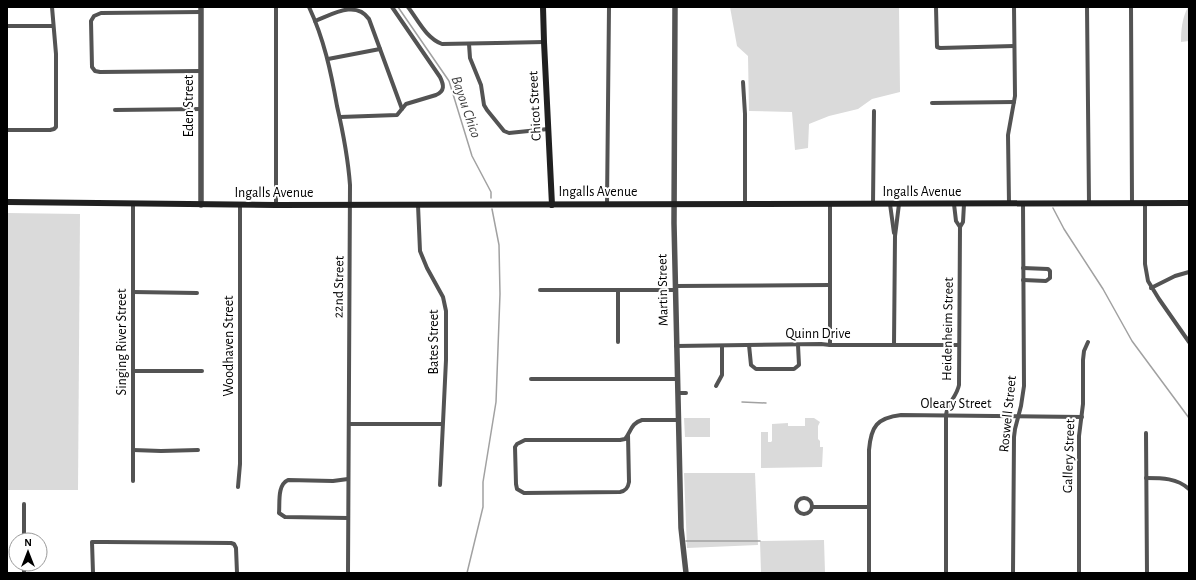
<svg xmlns="http://www.w3.org/2000/svg" width="1196" height="580" viewBox="0 0 1196 580" font-family="'Alegreya Sans',sans-serif">
	<style>
		.green { fill: #dadada }
		.lines { fill: none; stroke-linecap: round; stroke-linejoin: round }
		.stream { stroke: #a1a1a1; stroke-width: 1.5 }
		.minor { stroke: #535353; stroke-width: 4 }
		.tertiary { stroke: #535353; stroke-width: 5.5 }
		.secondary { stroke: #202020; stroke-width: 6 }
		.labels { text-anchor: middle; dominant-baseline: central; stroke-width: 4; stroke-linejoin: round; paint-order: stroke }
		.street-label { font-size: 14px; fill: #000; stroke: #fff }
		.water-label { font-size: 15px; font-style: italic; fill: #424242; stroke: #fff }
	</style>
	<rect width="100%" height="100%" fill="#fff"/>
	<!-- green -->
	<g class="green">
		<polygon points="730,7 899,7 900,92 872,99 858,109 829,116 809,124 808,148 795,150 792,112 749,111 748,56 737,46"/>
		<path d="M1188 7H1189V41L1181 42C1181 30 1182 18 1188 7Z"/>
		<polygon points="7,213 80,214 78,490 7,490"/>
		<polygon points="684,418 710,418 710,437 685,437"/>
		<polygon points="805,418 814,418 820,422 818,426 818,439 820,441 820,447 823,447 822,467 761,468 761,432 768,432 768,442 771,442 772,441 772,424 788,423 788,426 805,426"/>
		<polygon points="684,473 755,473 758,545 687,548"/>
		<polygon points="824,540 825,573 761,573 760,541"/>
	</g>
	<g class="lines">
		<!-- stream -->
		<g class="stream">
			<polyline points="398,7 449,81 472,156 491,192 491,198"/>
			<polyline points="1053,208 1064,229 1103,289 1132,341 1189,418"/>
			<polyline points="742,402 766,403"/>
			<polyline points="686,541 760,541"/>
			<polyline points="467,573 483,507 483,482 496,402 500,294 499,245 492,209"/>
		</g>
		<!-- minor -->
		<g class="minor">
			<polyline points="276,7 276,205"/>
			<path d="M309 7C324 39 331 72 337 106 343 132 348 158 350 185L348 573"/>
			<path d="M408 7C418 20 426 38 442 44L544 42"/>
			<polyline points="936,7 937,47 940,48 1014,46"/>
			<polyline points="1087,7 1089,203"/>
			<polyline points="1131,7 1132,203"/>
			<polyline points="201,12 101,13 94,16 91,21 92,67 95,71 100,72 201,71"/>
			<path d="M315 21C333 14 356 0 369 19L402 109"/>
			<polyline points="7,26 53,26"/>
			<polyline points="469,44 470,58 481,85 484,105 487,110 504,131 509,133 548,129"/>
			<polyline points="328,59 380,49"/>
			<polyline points="743,82 745,114 745,204"/>
			<polyline points="932,103 1014,102"/>
			<polyline points="115,110 201,109"/>
			<path d="M340 117 397 115 406 104 436 95C445 91 444 85 440 77L392 7"/>
			<polyline points="7,130 50,130 54,129 56,127 56,54 52,7"/>
			<polyline points="1009,203 1008,135 1015,96 1014,7"/>
			<polyline points="1145,203 1145,264 1148,281 1159,299 1189,342"/>
			<polyline points="607,204 609,7"/>
			<polyline points="873,204 874,111"/>
			<polyline points="890,204 894,233"/>
			<polyline points="954,204 956,221 960,227"/>
			<polyline points="418,205 420,251 427,268 443,297 446,311 446,360 440,485"/>
			<polyline points="1023,280 1046,281 1050,278 1050,271 1048,269 1023,268"/>
			<polyline points="675,286 830,285"/>
			<polyline points="1151,288 1175,276 1189,272"/>
			<polyline points="540,290 675,290"/>
			<polyline points="133,292 197,293"/>
			<polyline points="618,342 618,290"/>
			<polyline points="749,345 751,365 756,369 794,369 799,365 798,345"/>
			<polyline points="830,345 830,203"/>
			<polyline points="894,345 895,236 899,204"/>
			<polyline points="676,346 821,344 830,345 959,345"/>
			<polyline points="133,371 202,371"/>
			<polyline points="531,379 677,379"/>
			<polyline points="716,386 722,375 722,346"/>
			<polyline points="678,393 686,393"/>
			<polyline points="349,424 442,424"/>
			<polyline points="1146,433 1147,573"/>
			<path d="M628 435 629 482C628 488 626 491 620 492L524 493 517 489 516 484 515 447 517 444 525 440H620L625 439C631 432 631 423 642 420H678"/>
			<polyline points="133,450 161,451 198,450"/>
			<path d="M1146 478C1162 478 1177 478 1189 489"/>
			<polyline points="133,481 133,203"/>
			<polyline points="238,487 240,464 240,205"/>
			<circle cx="804" cy="506" r="8"/>
			<polyline points="24,504 24,540"/>
			<polyline points="812,507 869,507"/>
			<path d="M348 518 285 517 279 513C280 503 277 485 288 480L333 481 348 479"/>
			<polyline points="24,564 24,573"/>
			<polyline points="93,573 92,542 105,542 231,543 234,544 236,548 237,573"/>
			<path d="M869 573V450C871 426 877 418 901 415L1082 417"/>
			<path d="M946 573V415C947 404 957 396 959 385L960 227 963 222 964 204"/>
			<polyline points="1013,573 1014,437 1015,429 1021,406 1024,386 1023,203"/>
			<polyline points="1079,573 1079,436 1083,404 1083,360 1084,351 1088,342"/>
		</g>
		<!-- tertiary -->
		<g class="tertiary">
			<polyline points="201,7 201,205"/>
			<polyline points="675,7 674,223 681,528 686,573"/>
		</g>
		<!-- secondary -->
		<g class="secondary">
			<polyline points="543,7 544,42 552,205"/>
			<polyline points="7,202 276,205 1189,203"/>
		</g>
	</g>
	<g class="labels">
		<!-- street labels -->
		<g class="street-label">
			<text transform="translate(189 106) rotate(-90)">Eden Street</text>
			<text transform="translate(535 106) rotate(-93)">Chicot Street</text>
			<text x="598" y="192">Ingalls Avenue</text>
			<text x="922" y="192">Ingalls Avenue</text>
			<text x="274" y="193">Ingalls Avenue</text>
			<text transform="translate(339 287) rotate(-89)">22nd Street</text>
			<text transform="translate(663 290) rotate(-91)">Martin Street</text>
			<text transform="translate(948 329) rotate(-89)">Heidenheim Street</text>
			<text x="818" y="334">Quinn Drive</text>
			<text transform="translate(122 342) rotate(-90)">Singing River Street</text>
			<text transform="translate(434 342) rotate(-90)">Bates Street</text>
			<text transform="translate(229 346) rotate(-90)">Woodhaven Street</text>
			<text x="956" y="404">Oleary Street</text>
			<text transform="translate(1008 414) rotate(-84)">Roswell Street</text>
			<text transform="translate(1069 456) rotate(-88)">Gallery Street</text>
		</g>
		<!-- water labels -->
		<g class="water-label">
			<text transform="translate(466 107) rotate(71)">Bayou Chico</text>
		</g>
	</g>
	<!-- border -->
	<rect width="1196" height="580" fill="none" stroke="#000000" stroke-width="16"/>
	<!-- north arrow -->
	<g transform="translate(28 552)"><circle r="19" fill="#ffffff" stroke="#999999"/>
	<path d="M0-3L7 15L0 10L-7 15Z" fill="#000000"/>
	<text y="-6" font-size="11" font-weight="bold" text-anchor="middle" fill="#000000">N</text>
	</g>
</svg>
